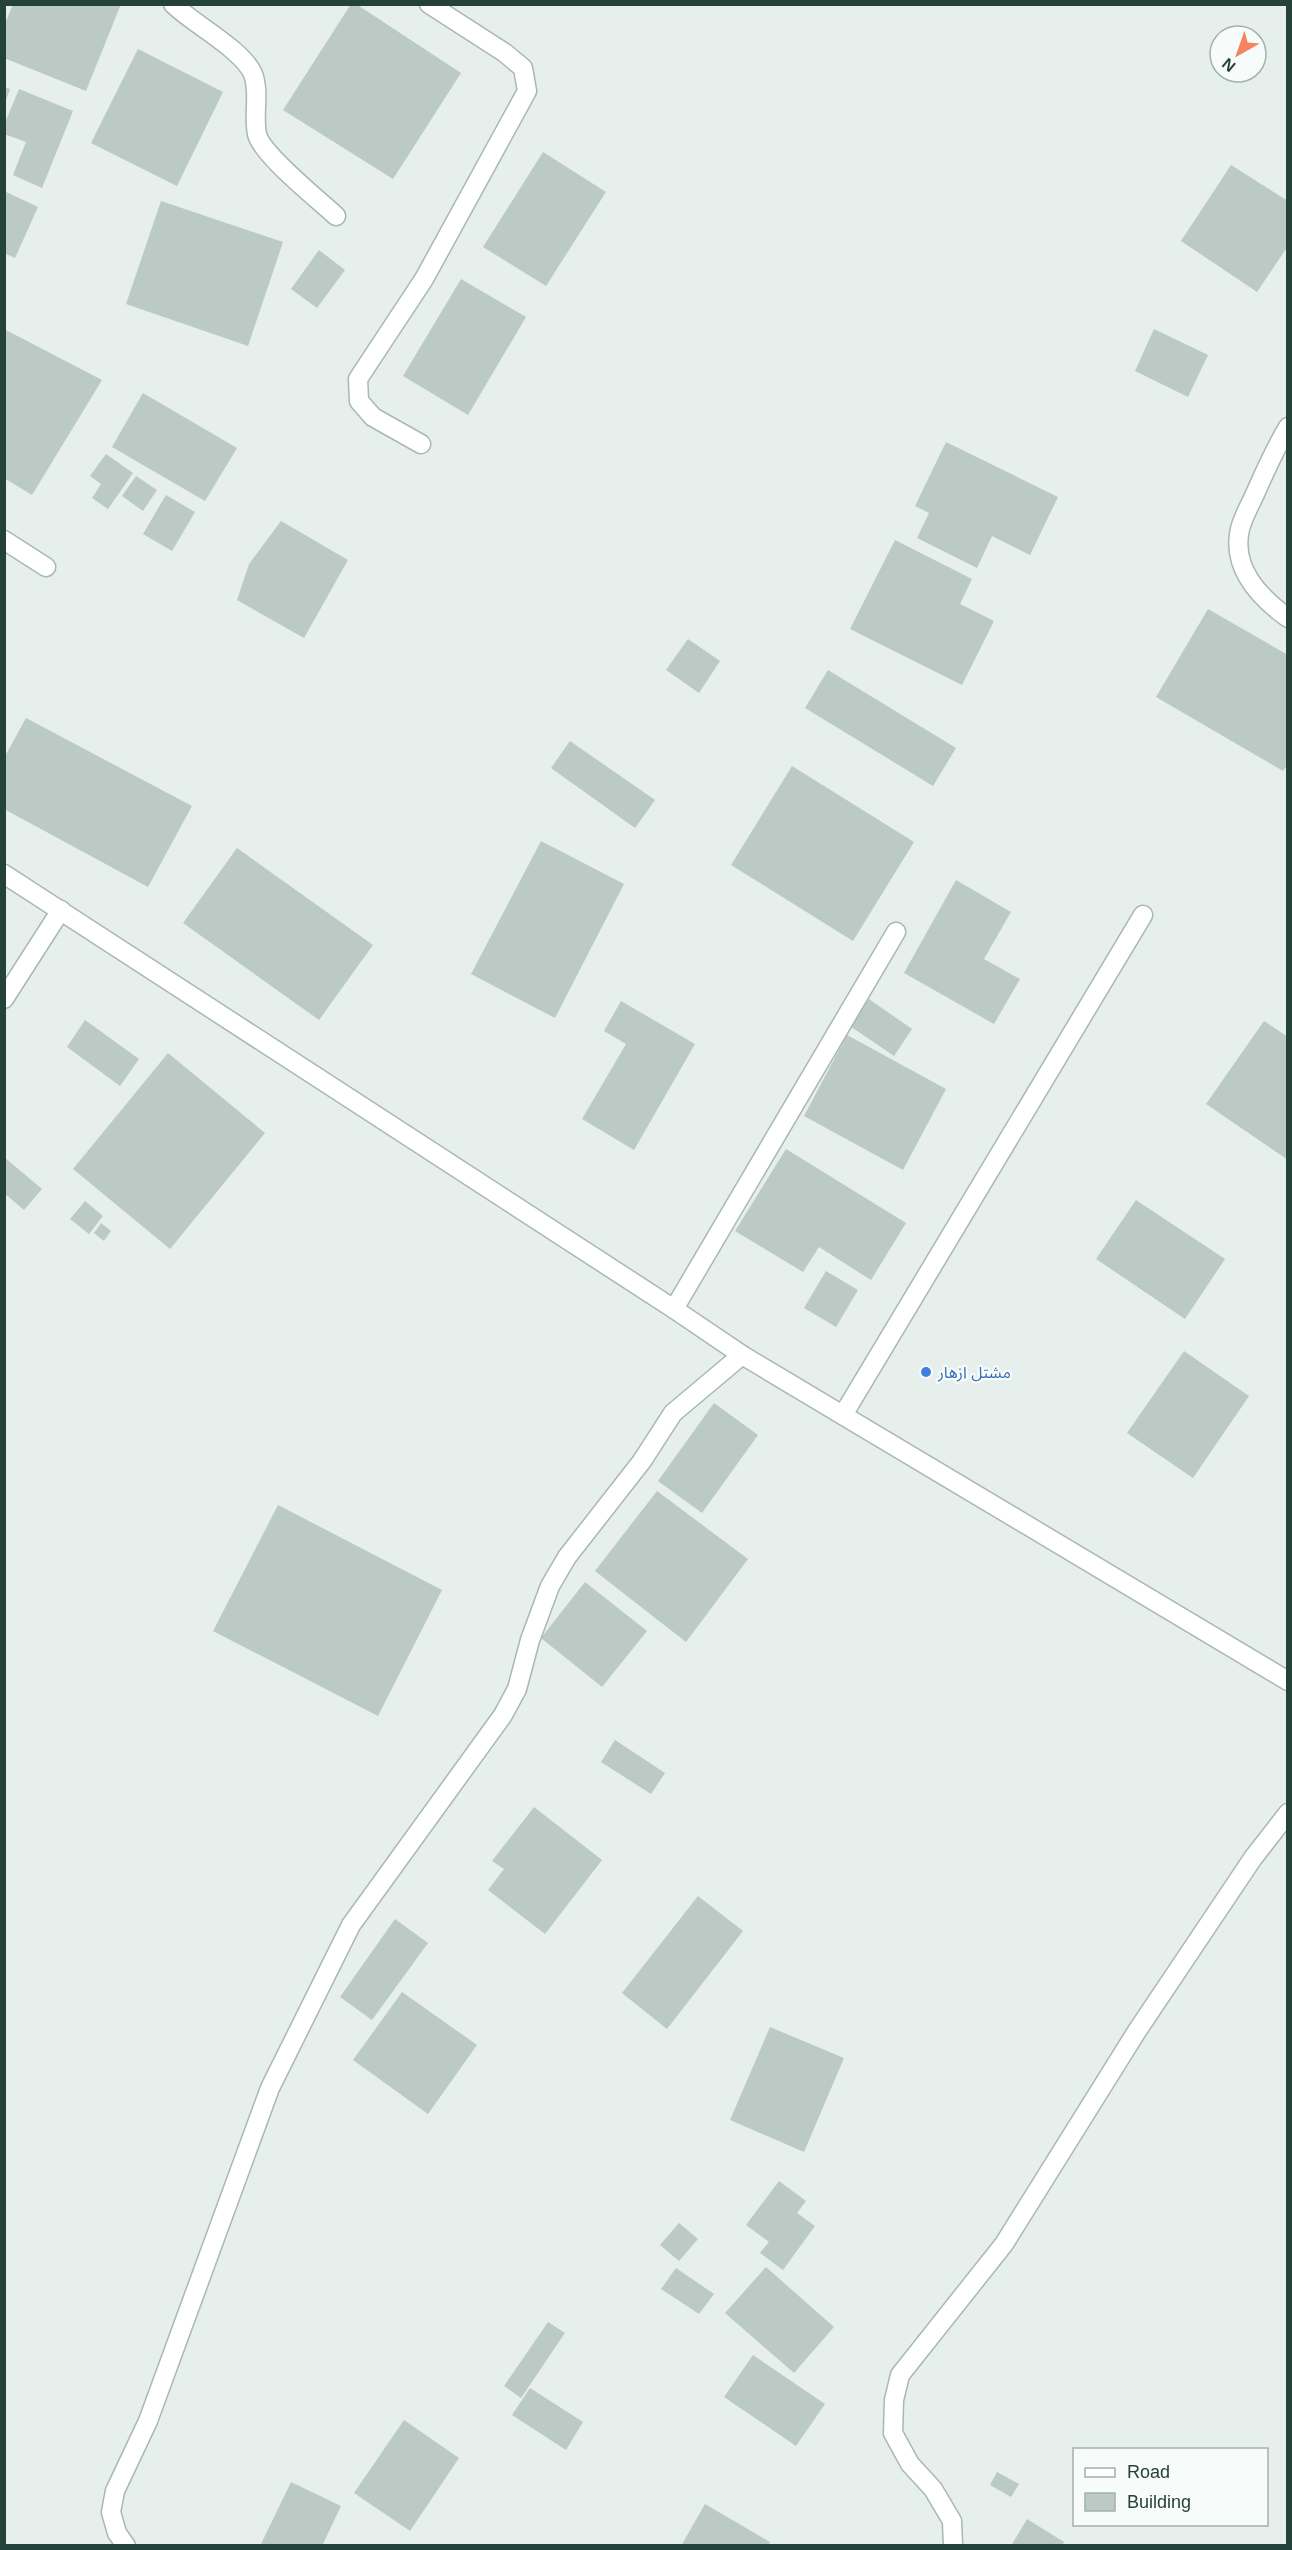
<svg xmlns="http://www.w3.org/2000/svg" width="1292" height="2550" viewBox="0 0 1292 2550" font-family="Helvetica,'Noto Sans Arabic',sans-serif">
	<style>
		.building { fill: #bbcac4 }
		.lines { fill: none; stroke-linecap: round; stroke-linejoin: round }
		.minor-casing { stroke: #a8b8b2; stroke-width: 21 }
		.tertiary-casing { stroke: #a8b8b2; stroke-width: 21 }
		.minor { stroke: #fff; stroke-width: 18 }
		.tertiary { stroke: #fff; stroke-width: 18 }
		.shop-dot { fill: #3f7fe0; stroke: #f7fbf9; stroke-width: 2 }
		.labels { text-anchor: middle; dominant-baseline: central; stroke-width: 4.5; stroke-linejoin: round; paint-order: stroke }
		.shop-label { font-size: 16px; fill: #366cbe; stroke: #f7fbf9; text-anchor: start }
	</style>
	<rect width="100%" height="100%" fill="#e6efeb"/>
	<!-- building -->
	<g class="building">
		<polygon points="13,4 121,4 86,91 4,58 4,26"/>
		<polygon points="351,4 356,4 461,73 393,179 283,110"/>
		<polygon points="138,49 223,92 177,186 91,143"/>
		<polygon points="4,87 10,89 5,103 4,103"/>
		<polygon points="19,89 73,111 42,188 13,175 26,142 4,134 4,125"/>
		<polygon points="543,152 606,192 546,286 483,247"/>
		<polygon points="1231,165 1288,201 1288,246 1257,292 1181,241"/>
		<polygon points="4,191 38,207 15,258 4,253"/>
		<polygon points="161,201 283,242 248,346 126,304"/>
		<polygon points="319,250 345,270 317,308 291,289"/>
		<polygon points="461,279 526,317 468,415 403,376"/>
		<polygon points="4,329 102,380 32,495 4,478"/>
		<polygon points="1154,329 1208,355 1188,397 1135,371"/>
		<polygon points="143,393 237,448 205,501 112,447"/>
		<polygon points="946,442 1058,497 1030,555 992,536 977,568 917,538 929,513 915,506"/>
		<polygon points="106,454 133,473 108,509 92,498 101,484 90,476"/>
		<polygon points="136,476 157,490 143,511 122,496"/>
		<polygon points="166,495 195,512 172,551 143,534"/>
		<polygon points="281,521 348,560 304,638 237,600 249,564"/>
		<polygon points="895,540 972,579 960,604 994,621 962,685 850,629"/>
		<polygon points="1208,609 1288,655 1288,764 1283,771 1156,697"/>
		<polygon points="688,639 720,661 699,693 666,670"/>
		<polygon points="828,670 956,748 933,786 805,708"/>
		<polygon points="26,718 192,806 148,887 4,809 4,758"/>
		<polygon points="570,741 655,800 635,828 551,768"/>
		<polygon points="792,766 914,842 853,941 731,865"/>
		<polygon points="541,841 624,884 555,1018 471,974"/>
		<polygon points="237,848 373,945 319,1020 183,923"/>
		<polygon points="956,880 1011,912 984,959 1020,979 994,1024 904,973"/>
		<polygon points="869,999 912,1029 894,1056 850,1026"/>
		<polygon points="621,1001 695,1044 634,1150 582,1119 626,1044 604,1031"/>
		<polygon points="85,1020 139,1059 120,1086 67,1047"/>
		<polygon points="1264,1021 1288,1037 1288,1160 1206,1104"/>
		<polygon points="847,1035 946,1089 903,1170 804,1116"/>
		<polygon points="168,1053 265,1133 170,1249 73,1169"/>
		<polygon points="786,1149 906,1223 871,1280 819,1247 803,1272 735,1231"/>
		<polygon points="4,1157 42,1189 24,1210 4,1193"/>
		<polygon points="1136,1200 1225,1259 1185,1319 1096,1259"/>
		<polygon points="85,1201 103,1216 89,1234 70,1219"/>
		<polygon points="101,1223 111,1231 104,1241 94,1233"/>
		<polygon points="826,1271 858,1290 836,1327 804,1308"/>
		<polygon points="1184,1351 1249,1396 1193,1478 1127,1433"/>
		<polygon points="714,1403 758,1435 702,1513 658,1481"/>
		<polygon points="657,1491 748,1559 686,1642 595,1571"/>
		<polygon points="278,1505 442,1590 378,1716 213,1631"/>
		<polygon points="585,1582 647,1631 602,1687 541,1638"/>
		<polygon points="615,1740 665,1773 651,1794 601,1762"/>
		<polygon points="534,1807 602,1860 545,1934 488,1890 504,1869 492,1861"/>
		<polygon points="698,1896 743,1931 667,2029 622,1993"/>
		<polygon points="395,1919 428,1943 372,2020 340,1997"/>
		<polygon points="402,1992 477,2045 428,2114 353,2060"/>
		<polygon points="770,2027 844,2058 804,2152 730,2120"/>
		<polygon points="779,2181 806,2201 797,2213 815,2226 783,2270 760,2253 769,2242 746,2225"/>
		<polygon points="679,2223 698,2239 679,2261 660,2245"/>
		<polygon points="766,2267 834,2327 794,2373 725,2313"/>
		<polygon points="676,2268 714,2294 699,2314 661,2289"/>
		<polygon points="548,2322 565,2333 521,2398 504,2386"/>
		<polygon points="753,2355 825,2404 796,2446 724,2397"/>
		<polygon points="530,2388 583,2422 566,2450 512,2415"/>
		<polygon points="404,2420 459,2458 410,2531 354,2493"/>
		<polygon points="997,2472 1019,2484 1011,2497 990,2485"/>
		<polygon points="291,2482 341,2506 322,2546 260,2546"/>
		<polygon points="705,2504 770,2542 768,2546 681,2546"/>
		<polygon points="1027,2519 1064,2542 1062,2546 1011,2546"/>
	</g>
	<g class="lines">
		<defs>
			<g id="minor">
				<path d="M173 4C193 24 242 49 253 74 260 92 253 115 257 134 261 154 319 200 336 216"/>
				<path d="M1288 427C1275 449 1265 471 1255 494 1250 505 1243 517 1240 529 1231 568 1259 597 1288 618"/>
				<polyline points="421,444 373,417 359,401 358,379 424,279 527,91 523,68 505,53 429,4"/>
				<polyline points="4,540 46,567"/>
				<polyline points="4,999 61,910"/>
				<polyline points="674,1309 896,932"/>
				<polyline points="843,1415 1143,915"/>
				<polyline points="126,2546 117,2533 111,2512 115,2491 148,2421 270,2088 351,1925 503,1715 517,1689 530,1640 550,1586 567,1557 642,1461 673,1413 742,1355"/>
				<polyline points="953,2546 952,2521 933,2489 910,2464 893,2433 894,2400 900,2375 1004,2244 1137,2031 1253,1858 1288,1813"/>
			</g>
			<polyline id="tertiary" points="4,874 674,1309 742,1355 1288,1681"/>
		</defs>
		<!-- minor casing -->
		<use href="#minor" class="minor-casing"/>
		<!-- tertiary casing -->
		<use href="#tertiary" class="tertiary-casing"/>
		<!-- minor -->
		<use href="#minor" class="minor"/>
		<!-- tertiary -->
		<use href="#tertiary" class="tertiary"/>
	</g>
	<!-- markers -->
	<circle class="shop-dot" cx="926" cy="1372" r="6"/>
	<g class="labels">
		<!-- shop labels -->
		<g class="shop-label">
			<text x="938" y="1372">مشتل ازهار</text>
		</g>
	</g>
	<!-- border -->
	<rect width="1292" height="2550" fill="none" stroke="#24423a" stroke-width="12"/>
	<!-- legend -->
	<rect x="1073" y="2448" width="195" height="78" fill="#f7fbf9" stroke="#a3b1ad" stroke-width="1.5"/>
	<rect x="1085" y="2468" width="30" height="9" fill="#ffffff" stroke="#a3b1ad" stroke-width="1.5"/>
	<text x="1127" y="2478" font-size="18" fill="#24423a">Road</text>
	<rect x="1085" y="2493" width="30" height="18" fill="#bbcac4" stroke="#a3b1ad" stroke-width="1.5"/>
	<text x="1127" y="2508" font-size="18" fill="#24423a">Building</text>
	<!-- north arrow -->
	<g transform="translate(1238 54) rotate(220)"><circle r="28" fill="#f7fbf9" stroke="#a3b1ad" stroke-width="1.5"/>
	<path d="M0-4.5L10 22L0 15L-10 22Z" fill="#f4845f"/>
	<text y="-9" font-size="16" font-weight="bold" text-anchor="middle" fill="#24423a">N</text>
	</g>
</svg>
